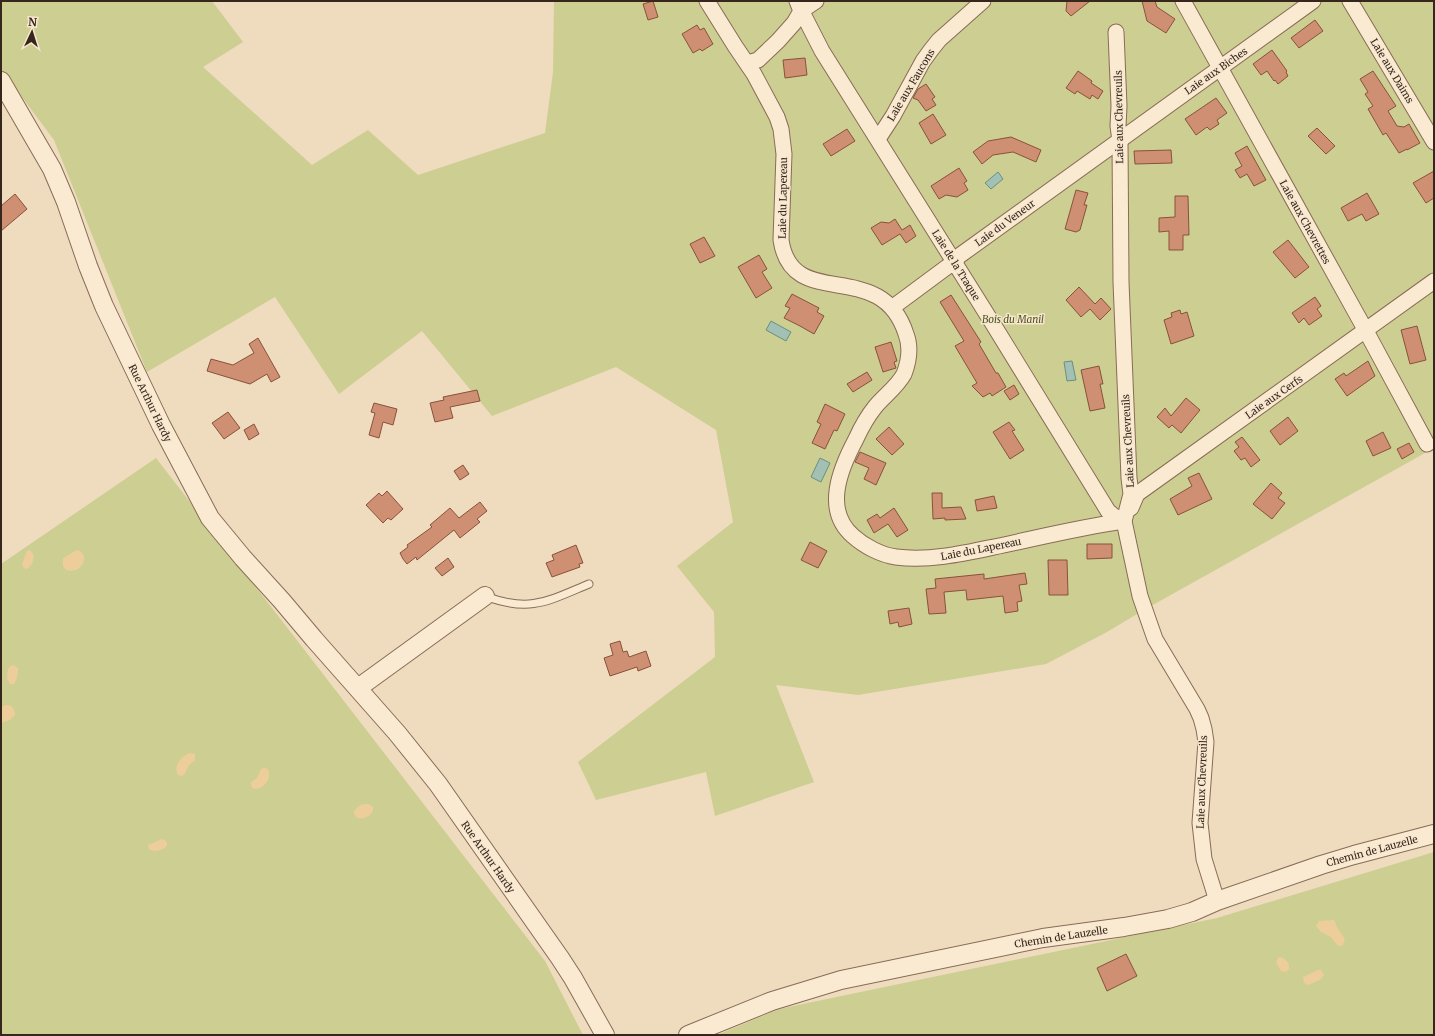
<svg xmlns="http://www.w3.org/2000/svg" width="1435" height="1036" viewBox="0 0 1435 1036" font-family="Merriweather,serif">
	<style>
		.green { fill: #cdce92 }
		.sand { fill: #edce9a }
		.water { fill: #a2c1b4; stroke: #698f81 }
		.building { fill: #cf8f72; stroke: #88523b }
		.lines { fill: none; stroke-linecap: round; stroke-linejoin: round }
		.service-casing { stroke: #886c56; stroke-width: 9 }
		.minor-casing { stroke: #886c56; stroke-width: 17 }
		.tertiary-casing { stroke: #886c56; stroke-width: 20 }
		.service { stroke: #faead2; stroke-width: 7 }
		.minor { stroke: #faead2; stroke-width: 15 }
		.tertiary { stroke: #faead2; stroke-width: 18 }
		.labels { text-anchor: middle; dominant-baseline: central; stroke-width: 3; stroke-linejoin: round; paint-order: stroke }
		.street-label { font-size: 10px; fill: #37261c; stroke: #f7e7ce }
		.park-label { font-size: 10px; font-style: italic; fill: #4d5421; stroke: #f7e7ce }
	</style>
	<rect width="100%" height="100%" fill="#efdbbe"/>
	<!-- green -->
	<g class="green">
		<polygon points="1,1 212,1 243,42 203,67 312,165 368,130 418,175 545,133 553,72 554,1 1434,1 1434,448 1142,611 1107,632 1046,664 858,695 776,685 814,782 715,816 706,772 596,800 578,762 715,657 714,612 677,566 733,522 716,430 616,367 492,416 422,331 339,394 275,297 147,372 54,140 1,69"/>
		<polygon points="156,458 545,961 583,1035 1,1035 1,564"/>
		<polygon points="1434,852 1434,1035 717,1035 779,1009 1217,918"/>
	</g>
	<!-- sand -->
	<g class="sand">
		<path d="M28 550 31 551C36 557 33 565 27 569L24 568 22 565 26 553Z"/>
		<path d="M77 550C92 555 81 575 66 570L63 566V558Z"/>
		<path d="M13 665 18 668C18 674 17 679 14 684H10C6 679 7 672 9 667Z"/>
		<path d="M6 705C12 705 15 709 15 715L10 720 1 723V707Z"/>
		<path d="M189 753 195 754V760L189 765 184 775 181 776 178 775C173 766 181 757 189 753Z"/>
		<path d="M264 768 268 769 269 772C269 776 269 779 267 782 263 788 250 794 251 782L257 778 261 769Z"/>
		<path d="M366 804C381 805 370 821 357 818L354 814V811L360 805Z"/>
		<path d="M162 839C166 840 167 842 167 846 163 850 154 853 149 849L148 845Z"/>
		<path d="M1334 920C1336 923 1336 926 1338 929 1342 936 1348 938 1342 946L1337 945 1331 937 1321 932 1316 926 1319 921Z"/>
		<path d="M1280 957C1285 958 1290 963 1289 969L1286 972 1281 971 1276 962 1278 958Z"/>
		<polygon points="1318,970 1321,970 1324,975 1321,979 1309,985 1304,983 1303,977"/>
	</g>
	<!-- water -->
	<g class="water">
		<polygon points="998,172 1003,179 991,189 985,183"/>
		<polygon points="771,321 791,332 786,341 766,330"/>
		<polygon points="1072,361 1076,380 1067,381 1064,362"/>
		<polygon points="820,458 830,463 821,482 811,477"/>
	</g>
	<!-- building -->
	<g class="building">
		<polygon points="653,1 658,17 648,20 643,4"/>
		<polygon points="1067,1 1090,1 1071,16 1066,11"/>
		<polygon points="1142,1 1155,1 1157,7 1175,19 1166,33 1147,21"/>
		<polygon points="1315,20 1323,31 1299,48 1291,38"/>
		<polygon points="697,25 700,30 704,28 713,44 702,51 700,49 693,53 682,34"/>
		<polygon points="1272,50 1287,71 1286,72 1288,76 1278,84 1275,80 1274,81 1267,71 1261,75 1253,64"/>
		<polygon points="805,58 807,75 785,78 783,60"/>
		<polygon points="1078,71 1092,81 1091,83 1103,91 1098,99 1092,95 1090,99 1077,91 1075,94 1066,88"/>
		<polygon points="1373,71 1396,106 1388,111 1397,126 1404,127 1409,124 1420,143 1407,150 1407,149 1399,153 1386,133 1383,135 1368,109 1373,106 1365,94 1368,92 1360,79"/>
		<polygon points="926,84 935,97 932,99 936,105 926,111 918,100 913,98 918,89"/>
		<polygon points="1216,98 1227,113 1217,120 1219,124 1210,130 1207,127 1196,135 1185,119"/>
		<polygon points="933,114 946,135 931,144 919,123"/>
		<polygon points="1317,128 1335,146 1326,154 1308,136"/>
		<polygon points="847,129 855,141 831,156 823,144"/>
		<polygon points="1011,137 1041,150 1036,162 1013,152 993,155 982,164 973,152 988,141"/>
		<polygon points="1247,146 1266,180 1254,186 1247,174 1240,178 1235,170 1242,166 1235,153"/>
		<polygon points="1171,150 1172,163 1135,164 1134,151"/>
		<polygon points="959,168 967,181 964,183 968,190 957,197 946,195 939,199 931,186"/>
		<polygon points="1434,171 1434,198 1426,203 1413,183"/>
		<polygon points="1076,190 1088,193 1084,205 1087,205 1080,230 1076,232 1065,229"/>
		<polygon points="1367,193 1379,214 1366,221 1362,214 1348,221 1341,208"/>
		<polygon points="15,194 27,209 1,231 1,206"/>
		<polygon points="1175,196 1188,196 1189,235 1183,235 1183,250 1169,250 1169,231 1159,232 1159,218 1175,217"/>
		<polygon points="895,219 902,230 910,225 916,236 906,243 900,234 882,245 871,228 881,222 889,223"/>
		<polygon points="704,237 715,256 700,263 690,244"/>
		<polygon points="1288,240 1309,267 1295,278 1273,252"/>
		<polygon points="759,255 767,269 762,272 772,288 756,298 738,267"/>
		<polygon points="1079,287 1095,304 1101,298 1111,309 1100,320 1090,309 1081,317 1066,300"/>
		<polygon points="792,294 819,308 817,312 824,316 814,334 800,326 784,318 790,308 785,306"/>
		<polygon points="951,295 981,342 979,344 996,373 998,373 1006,387 992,396 990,393 983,397 972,386 977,383 955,346 964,341 940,302"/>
		<polygon points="1315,297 1321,306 1317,309 1322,316 1309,325 1304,318 1299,323 1292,313"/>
		<polygon points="1180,310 1181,314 1187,312 1194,336 1171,344 1164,320 1172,317 1171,313"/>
		<polygon points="1417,326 1426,360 1410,364 1401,330"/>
		<polygon points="258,338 280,377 271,382 267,374 250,384 207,371 211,359 233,365 254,353 249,344"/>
		<polygon points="891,342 897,361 894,362 896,368 883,372 875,347"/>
		<polygon points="1368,361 1375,376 1347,396 1335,379 1344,373 1346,376"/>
		<polygon points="1099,366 1103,384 1100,384 1105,408 1090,411 1081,370"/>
		<polygon points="867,372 872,380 853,392 847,384"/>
		<polygon points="1014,385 1019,394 1010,400 1004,391"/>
		<polygon points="477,390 480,401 450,407 453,418 435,422 430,403 444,400 443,397"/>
		<polygon points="1186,398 1200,410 1181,433 1172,425 1169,428 1157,417 1165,408 1171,416"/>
		<polygon points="374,403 397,409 393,425 383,422 379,438 369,435 375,413 371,412"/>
		<polygon points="825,404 845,414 837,431 834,430 825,449 812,443 821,424 817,422"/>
		<polygon points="228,412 240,428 224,439 212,423"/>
		<polygon points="1288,417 1298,431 1280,445 1270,431"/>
		<polygon points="1009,422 1015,430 1012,431 1024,450 1010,459 993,432"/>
		<polygon points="254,424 259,434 249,440 244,430"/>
		<polygon points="889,427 904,444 892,455 876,439"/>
		<polygon points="1383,432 1391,448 1373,456 1366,441"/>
		<polygon points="1242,437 1260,460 1251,467 1245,458 1241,460 1234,451 1239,447 1235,442"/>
		<polygon points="1409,443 1414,452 1402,459 1397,449"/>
		<polygon points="860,452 886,463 876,485 864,479 869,468 855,462"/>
		<polygon points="463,465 469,474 460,480 454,471"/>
		<polygon points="1199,473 1212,499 1178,515 1170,499 1192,486 1188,478"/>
		<polygon points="1271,483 1282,493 1278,498 1285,503 1272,519 1253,504"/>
		<polygon points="387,491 403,509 391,520 388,518 383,523 366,505 379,493 382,496"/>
		<polygon points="932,493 942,493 942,508 961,507 966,519 945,520 945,518 933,519"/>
		<polygon points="994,496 997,508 977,511 975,500"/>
		<polygon points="480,502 487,511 477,519 480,522 460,538 454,530 417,560 416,557 407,564 403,559 400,553 408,547 407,545 432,527 430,525 450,508 459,518"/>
		<polygon points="894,508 908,530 897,537 888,524 874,533 867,520 877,514 880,518"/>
		<polygon points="810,542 827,551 818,568 801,560"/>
		<polygon points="1087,544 1112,544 1112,558 1087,559"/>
		<polygon points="576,545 583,563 579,564 580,567 552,577 546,563 554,560 552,555"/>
		<polygon points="448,558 454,567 442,576 435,568"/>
		<polygon points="1048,560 1067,560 1068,595 1049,595"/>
		<polygon points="1025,573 1027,584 1019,585 1022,601 1017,602 1018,611 1005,613 1003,596 967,600 966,590 944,592 946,613 929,614 926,589 936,588 935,579 984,574 984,579"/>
		<polygon points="909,608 912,624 899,627 898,622 890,624 888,611"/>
		<polygon points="620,641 623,652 627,651 629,657 646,651 651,666 638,671 637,667 610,676 604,658 613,655 610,644"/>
		<polygon points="1126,954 1137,976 1107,991 1097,968"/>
	</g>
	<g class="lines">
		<defs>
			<path id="service" d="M485 596C530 613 548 601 589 584"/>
			<g id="minor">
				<path d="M707 1 735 46 754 74 777 117 781 129 784 154 781 240C792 314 881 255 906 334 911 347 909 361 904 374 897 387 884 396 875 407 867 417 861 428 856 439 840 469 823 510 853 536 864 546 881 555 896 557 929 561 961 554 994 547 1037 538 1081 527 1124 521"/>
				<polyline points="797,1 799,6 822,51 993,324 1108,511 1114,516 1124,521"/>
				<polyline points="1183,1 1366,331 1427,444"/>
				<polyline points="1350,1 1434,142"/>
				<polyline points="1116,32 1119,106 1118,126 1120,141 1121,282 1129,478 1131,494 1124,521 1140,596 1155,639 1197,709 1201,718 1204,729 1206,742 1200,823 1204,859 1217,901"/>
				<polyline points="748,63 758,60 778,41 794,23 801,11 816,1"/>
				<polyline points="878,139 893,116 923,61 931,50 939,40 983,1"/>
				<polyline points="893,307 947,267 954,263 959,256 1313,1"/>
				<polyline points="1131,508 1137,494 1434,281"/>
			</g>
			<g id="tertiary">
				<polyline points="1,81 52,169 66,202 88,266 104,306 161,425 210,518 243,558 282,601 314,639 397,733 438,784 560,958 573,978 605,1035"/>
				<polyline points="358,688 485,596"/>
				<polyline points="688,1035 772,1001 841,980 1043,938 1124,927 1168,919 1192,912 1217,901 1321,865 1354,855 1434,834"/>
			</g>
		</defs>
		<!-- service casing -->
		<use href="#service" class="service-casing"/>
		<!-- minor casing -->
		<use href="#minor" class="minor-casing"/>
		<!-- tertiary casing -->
		<use href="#tertiary" class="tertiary-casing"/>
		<!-- service -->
		<use href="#service" class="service"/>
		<!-- minor -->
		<use href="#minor" class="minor"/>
		<!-- tertiary -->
		<use href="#tertiary" class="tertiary"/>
	</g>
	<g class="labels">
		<!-- street labels -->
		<g class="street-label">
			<text transform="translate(1216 71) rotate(-35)">Laie aux Biches</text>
			<text transform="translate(1392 71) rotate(59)">Laie aux Daims</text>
			<text transform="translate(911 85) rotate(-59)">Laie aux Faucons</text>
			<text transform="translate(1119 117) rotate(-91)">Laie aux Chevreuils</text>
			<text transform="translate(783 198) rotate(-89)">Laie du Lapereau</text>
			<text transform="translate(1305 222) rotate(61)">Laie aux Chevrettes</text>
			<text transform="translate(1005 223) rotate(-36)">Laie du Veneur</text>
			<text transform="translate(956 265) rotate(58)">Laie de la Traque</text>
			<text transform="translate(1274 397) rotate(-35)">Laie aux Cerfs</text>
			<text transform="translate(150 403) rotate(64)">Rue Arthur Hardy</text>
			<text transform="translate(1128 441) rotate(-93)">Laie aux Chevreuils</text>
			<text transform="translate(981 549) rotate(-11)">Laie du Lapereau</text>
			<text transform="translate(1202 782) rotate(-88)">Laie aux Chevreuils</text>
			<text transform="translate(1372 851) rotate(-15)">Chemin de Lauzelle</text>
			<text transform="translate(488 857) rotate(55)">Rue Arthur Hardy</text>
			<text transform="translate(1061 937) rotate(-9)">Chemin de Lauzelle</text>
		</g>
		<!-- park labels -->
		<g class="park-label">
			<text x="1013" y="319">Bois du Manil</text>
		</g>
	</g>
	<!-- border -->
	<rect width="1435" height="1036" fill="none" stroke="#37261c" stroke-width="4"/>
	<!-- north arrow -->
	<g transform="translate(32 32) rotate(4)" stroke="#f7e7ce" stroke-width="3" paint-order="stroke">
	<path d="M0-3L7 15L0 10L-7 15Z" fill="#37261c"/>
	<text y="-6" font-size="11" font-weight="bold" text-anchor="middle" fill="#37261c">N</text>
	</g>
</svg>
